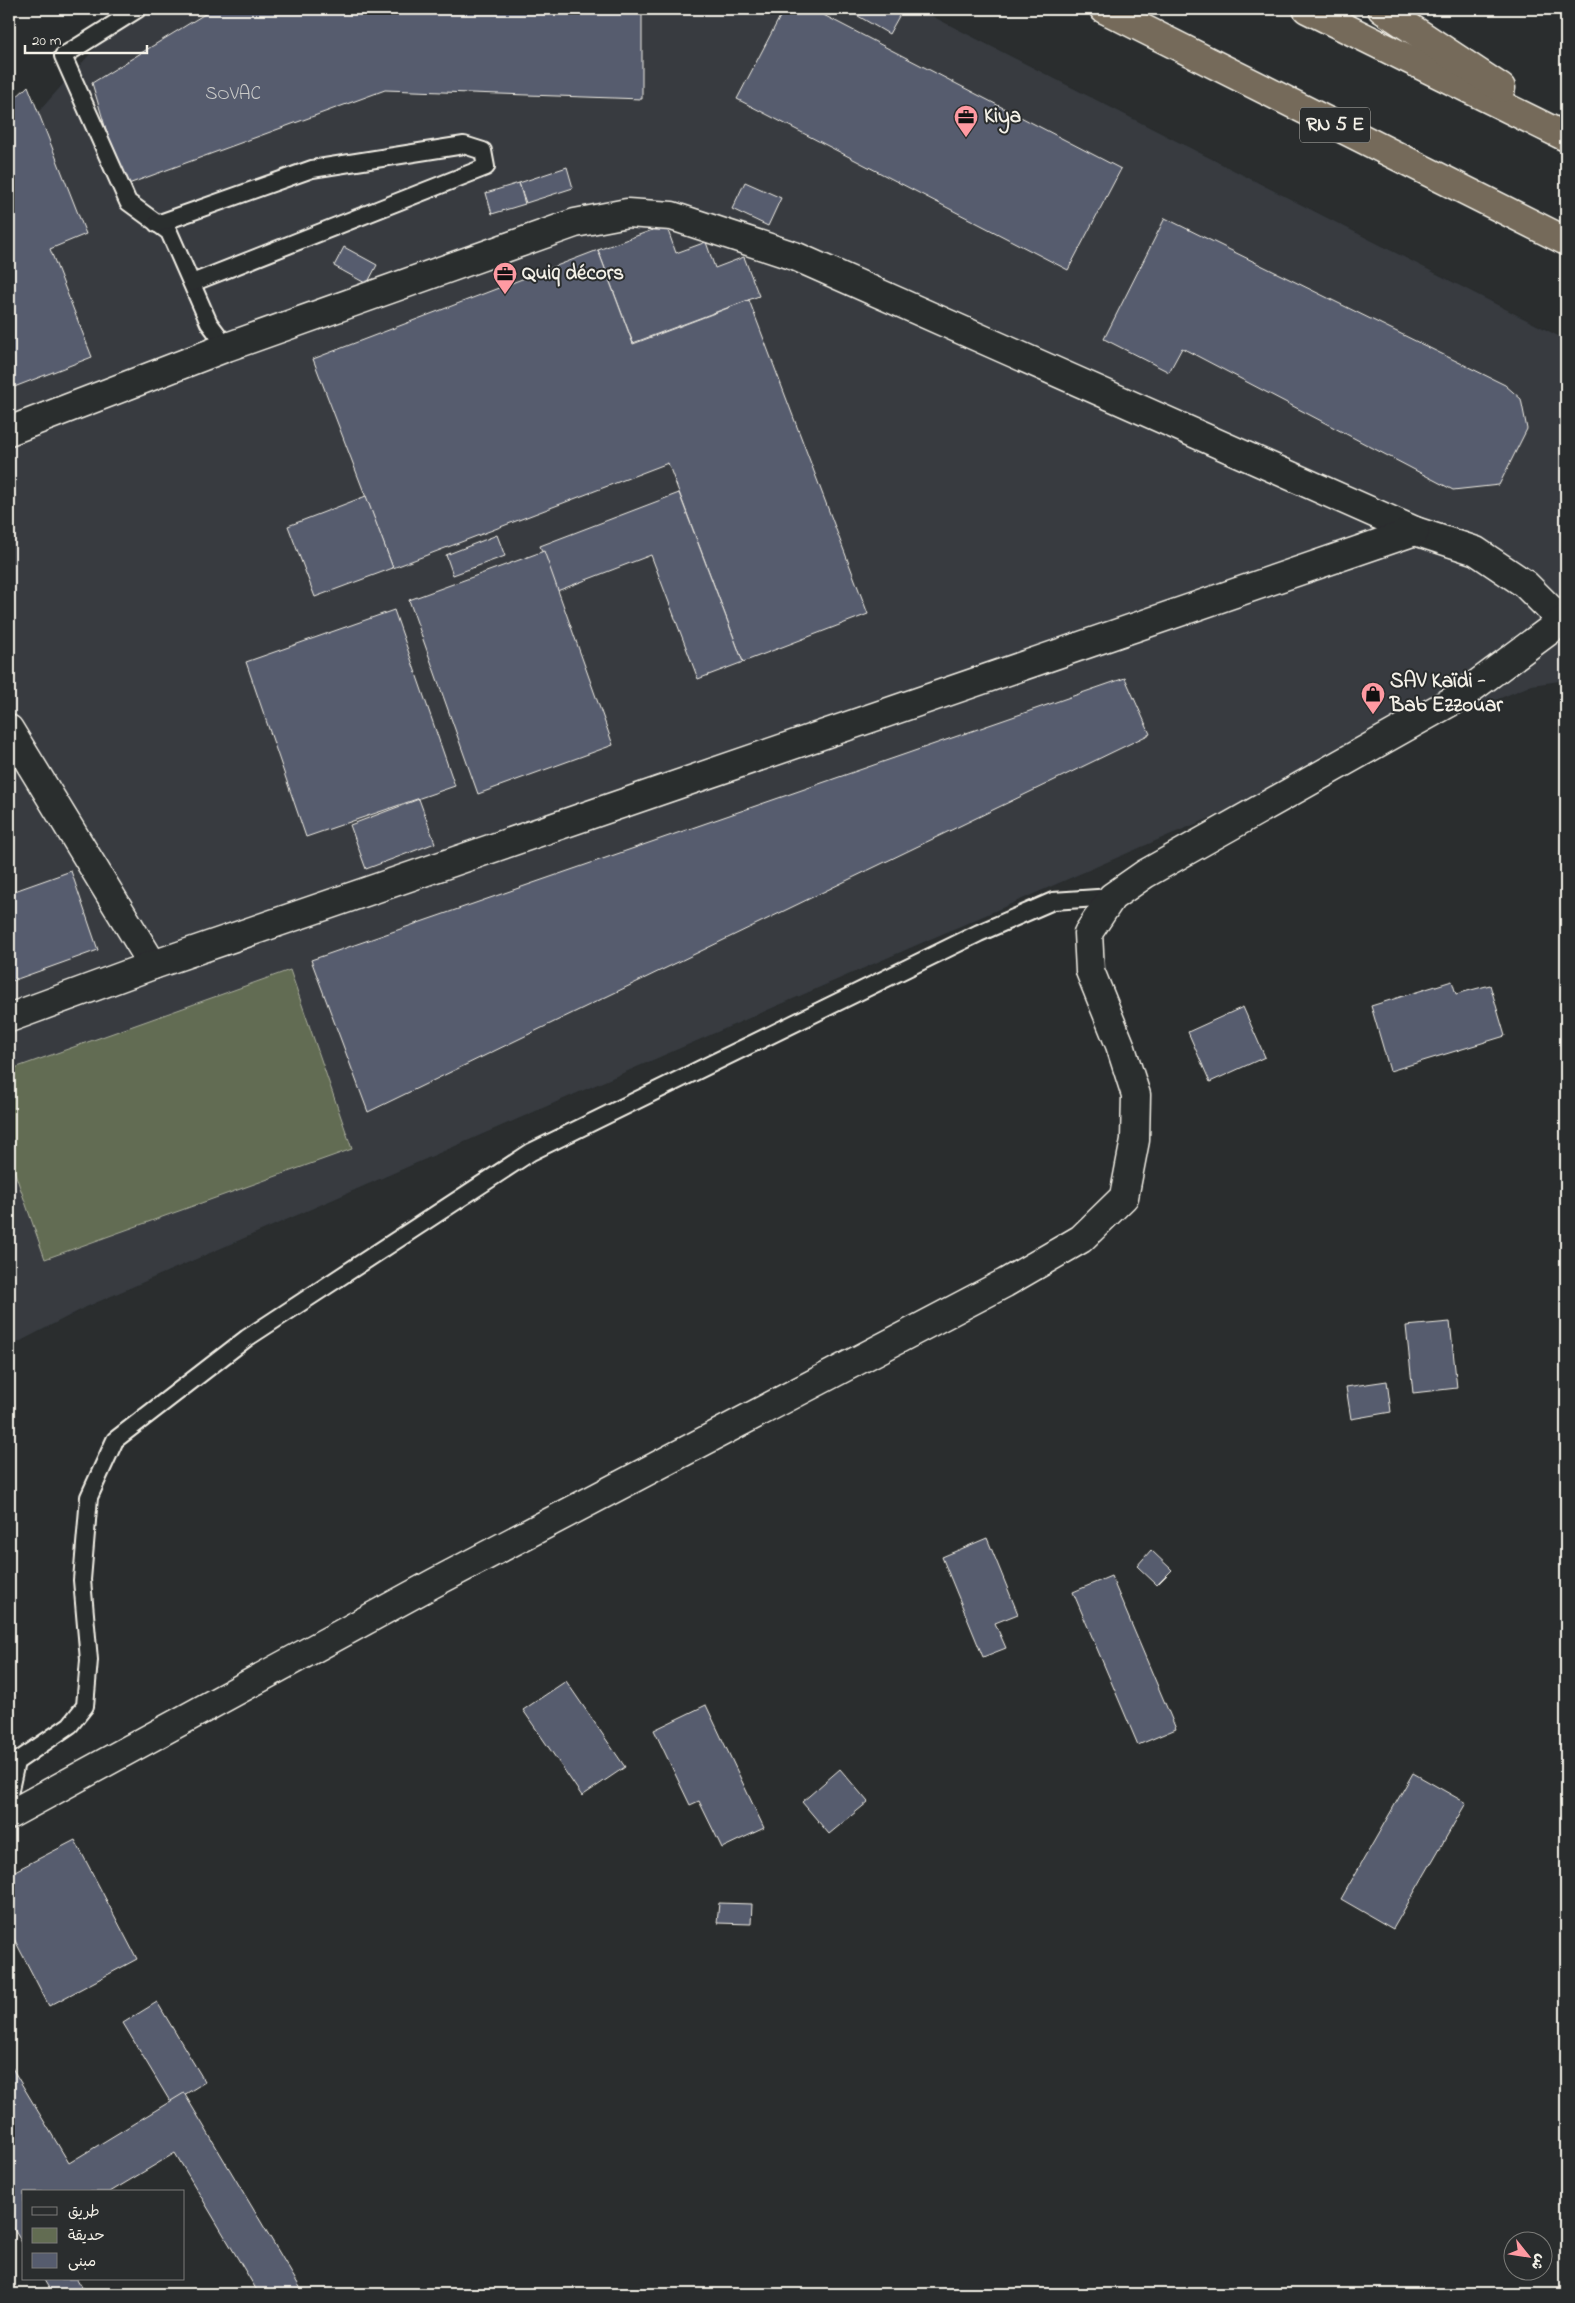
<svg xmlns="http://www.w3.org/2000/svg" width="1575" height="2303" viewBox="0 0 1575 2303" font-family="'Indie Flower','Playpen Sans Arabic',sans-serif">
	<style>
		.built { fill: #373b41 }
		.green { fill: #626c52; stroke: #abae9d }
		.building { fill: #565c6e; stroke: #f4f1e8 }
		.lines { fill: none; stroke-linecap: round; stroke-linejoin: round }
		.service-casing { stroke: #f4f1e8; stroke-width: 20 }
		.minor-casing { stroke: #f4f1e8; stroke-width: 31 }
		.motorway-casing { stroke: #f4f1e8; stroke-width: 31 }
		.service { stroke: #2a2d2e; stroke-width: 16 }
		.minor { stroke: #2a2d2e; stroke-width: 28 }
		.motorway { stroke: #746a5a; stroke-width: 28 }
		.labels { text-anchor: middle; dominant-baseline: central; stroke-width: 4; stroke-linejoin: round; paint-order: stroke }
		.number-label { font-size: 19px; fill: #ccccca }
		.shield { fill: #2a2d2e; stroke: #b7b6b0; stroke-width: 1 }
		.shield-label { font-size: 20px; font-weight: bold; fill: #f4f1e8 }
		.poi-label { font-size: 21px; font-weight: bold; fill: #f4f1e8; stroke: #2a2d2e; text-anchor: start }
	</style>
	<rect width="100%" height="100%" fill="#2a2d2e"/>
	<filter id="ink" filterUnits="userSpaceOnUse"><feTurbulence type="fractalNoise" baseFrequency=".02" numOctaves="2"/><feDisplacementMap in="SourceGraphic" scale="10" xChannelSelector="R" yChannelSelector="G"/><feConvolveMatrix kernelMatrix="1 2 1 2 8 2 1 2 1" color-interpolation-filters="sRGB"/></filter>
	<g filter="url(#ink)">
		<!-- built -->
		<polygon class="built" points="130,9 918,9 1566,340 1566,680 1532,685 1169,835 86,1307 9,1347 9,140 25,127"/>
		<!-- green -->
		<polygon class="green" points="290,970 352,1149 45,1259 9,1156 9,1070"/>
		<!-- building -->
		<g class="building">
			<polygon points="213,9 642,9 642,99 385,90 123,186 92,83"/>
			<polygon points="784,9 812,9 1121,169 1068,270 737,99"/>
			<polygon points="846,9 903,9 889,34"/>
			<polygon points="28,86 86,234 50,249 92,357 9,389 9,104"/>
			<polygon points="567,167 573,188 526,203 519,183"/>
			<polygon points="745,182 781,198 768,226 732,209"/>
			<polygon points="519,183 525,204 492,214 486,193"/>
			<polygon points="1165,218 1505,385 1521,399 1527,429 1499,485 1453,490 1182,348 1169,372 1104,339"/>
			<polygon points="666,225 676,253 706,242 715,268 744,257 759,296 633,343 598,250"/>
			<polygon points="344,247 377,265 367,284 334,266"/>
			<polygon points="598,250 633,344 749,300 868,614 743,662 668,463 393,568 313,359"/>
			<polygon points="679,493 743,662 698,679 651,555 557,591 540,546"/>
			<polygon points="366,496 393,568 315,597 288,526"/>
			<polygon points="497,535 505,556 453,575 446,555"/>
			<polygon points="544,551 613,745 478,794 409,600"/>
			<polygon points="394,610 455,786 306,837 246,662"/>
			<polygon points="1125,678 1150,734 368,1112 311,960"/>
			<polygon points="419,799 435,843 366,869 350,825"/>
			<polygon points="71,871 98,950 9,982 9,893"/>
			<polygon points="1452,981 1456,994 1490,985 1505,1036 1390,1071 1371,1006"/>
			<polygon points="1243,1007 1265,1057 1210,1082 1188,1032"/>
			<polygon points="1450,1322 1457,1388 1413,1393 1406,1326"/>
			<polygon points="1387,1381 1391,1412 1351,1419 1346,1387"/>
			<polygon points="987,1538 1018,1614 995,1623 1006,1648 983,1657 942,1557"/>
			<polygon points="1151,1550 1172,1570 1157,1585 1137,1566"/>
			<polygon points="1111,1576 1176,1729 1138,1745 1073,1592"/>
			<polygon points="566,1681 625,1767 582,1796 523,1710"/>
			<polygon points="706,1705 764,1828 722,1848 699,1801 690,1805 654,1730"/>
			<polygon points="840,1769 868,1802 829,1834 802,1802"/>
			<polygon points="1413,1773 1466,1803 1393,1929 1341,1899"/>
			<polygon points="75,1840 137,1959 49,2006 9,1929 9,1874"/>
			<polygon points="719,1903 752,1904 751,1924 717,1923"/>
			<polygon points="157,2002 205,2082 171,2103 123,2023"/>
			<polygon points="9,2063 69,2163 184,2093 304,2294 259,2294 175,2153 110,2192 24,2192 24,2246 9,2221"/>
			<polygon points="44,2279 77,2279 86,2294 53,2294"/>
		</g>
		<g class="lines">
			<defs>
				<g id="service">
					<polyline points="138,9 63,56 128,202 169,232 209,323 227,347"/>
					<polyline points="157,224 312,169 464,145 483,151 486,167 192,283"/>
					<polyline points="9,1794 16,1762 70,1725 85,1706 89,1660 82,1580 89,1497 115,1440 247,1338 531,1152 979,933 1053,901 1112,897"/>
				</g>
				<g id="minor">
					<polyline points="9,431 227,347 575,223 627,213 672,216 797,257 1415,531 1476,551 1525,584 1566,625"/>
					<polyline points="9,729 153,965"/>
					<polyline points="9,1018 153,965 1415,531"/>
					<polyline points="9,1815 434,1583 1005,1283 1081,1239 1124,1197 1135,1140 1136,1095 1120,1045 1090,971 1088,933 1112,897 1145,874 1461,696 1562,621"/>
				</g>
				<g id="motorway">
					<polyline points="1104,9 1566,241"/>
					<polyline points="1307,9 1566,137"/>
					<polyline points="1382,9 1501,88"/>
				</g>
			</defs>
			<!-- service casing -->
			<use href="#service" class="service-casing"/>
			<!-- minor casing -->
			<use href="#minor" class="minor-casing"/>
			<!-- motorway casing -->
			<use href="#motorway" class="motorway-casing"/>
			<!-- service -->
			<use href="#service" class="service"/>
			<!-- minor -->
			<use href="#minor" class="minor"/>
			<!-- motorway -->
			<use href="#motorway" class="motorway"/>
		</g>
	</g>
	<!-- icons -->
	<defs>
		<symbol id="office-pin" viewBox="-11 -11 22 30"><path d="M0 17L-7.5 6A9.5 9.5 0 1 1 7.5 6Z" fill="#ff9aa2" stroke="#2a2d2e"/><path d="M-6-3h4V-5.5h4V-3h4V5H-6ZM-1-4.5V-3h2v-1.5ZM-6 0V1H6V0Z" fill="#111"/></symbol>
		<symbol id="shop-pin" viewBox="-11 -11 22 30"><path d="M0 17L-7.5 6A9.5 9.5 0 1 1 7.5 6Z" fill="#ff9aa2" stroke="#2a2d2e"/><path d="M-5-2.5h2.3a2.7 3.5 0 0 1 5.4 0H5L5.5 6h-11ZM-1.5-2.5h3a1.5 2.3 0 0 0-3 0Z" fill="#111"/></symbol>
	</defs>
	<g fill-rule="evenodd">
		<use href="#office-pin" x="952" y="103" width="28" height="38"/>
		<use href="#office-pin" x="491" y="260" width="28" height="38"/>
		<use href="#shop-pin" x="1359" y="680" width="28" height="38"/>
	</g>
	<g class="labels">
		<!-- number labels -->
		<g class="number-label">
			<text x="233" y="94">SOVAC</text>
		</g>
		<!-- shield labels -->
		<rect class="shield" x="1300" y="107.5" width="70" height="35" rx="4"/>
		<g class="shield-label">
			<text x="1335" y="125">RN 5 E</text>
		</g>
		<!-- poi labels -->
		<g class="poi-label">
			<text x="984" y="117">Kiya</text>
			<text x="522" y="274">Quiq décors</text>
			<text x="1390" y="682">SAV Kaïdi -<tspan x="1390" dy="24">Bab Ezzouar</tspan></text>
		</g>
	</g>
	<!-- margin -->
	<rect width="1575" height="2303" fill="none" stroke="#2a2d2e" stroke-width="30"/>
	<rect x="15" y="15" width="1545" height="2273" fill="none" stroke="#f4f1e8" stroke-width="2" filter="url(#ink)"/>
	<!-- legend -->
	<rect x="22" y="2190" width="162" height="90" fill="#2a2d2e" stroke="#7b7b78"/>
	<rect x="32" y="2207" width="25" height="8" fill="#2a2d2e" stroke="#7b7b78"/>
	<text x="68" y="2216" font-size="15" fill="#f4f1e8">طريق</text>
	<rect x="32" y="2228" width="25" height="15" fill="#626c52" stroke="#7b7b78"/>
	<text x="68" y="2240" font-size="15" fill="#f4f1e8">حديقة</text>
	<rect x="32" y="2253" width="25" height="15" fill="#565c6e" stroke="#7b7b78"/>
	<text x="68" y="2266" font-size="15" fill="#f4f1e8">مبنى</text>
	<!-- north arrow -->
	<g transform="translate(1528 2256) rotate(120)"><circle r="24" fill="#2a2d2e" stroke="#7b7b78"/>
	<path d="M0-4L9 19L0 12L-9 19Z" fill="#ff9aa2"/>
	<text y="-8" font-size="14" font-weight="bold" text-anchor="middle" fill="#f4f1e8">ش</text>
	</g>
	<!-- scale -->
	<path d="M25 45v8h122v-8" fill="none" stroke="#f4f1e8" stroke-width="2.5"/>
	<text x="32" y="45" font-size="15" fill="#f4f1e8" stroke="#2a2d2e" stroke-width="4" paint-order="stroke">20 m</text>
</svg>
